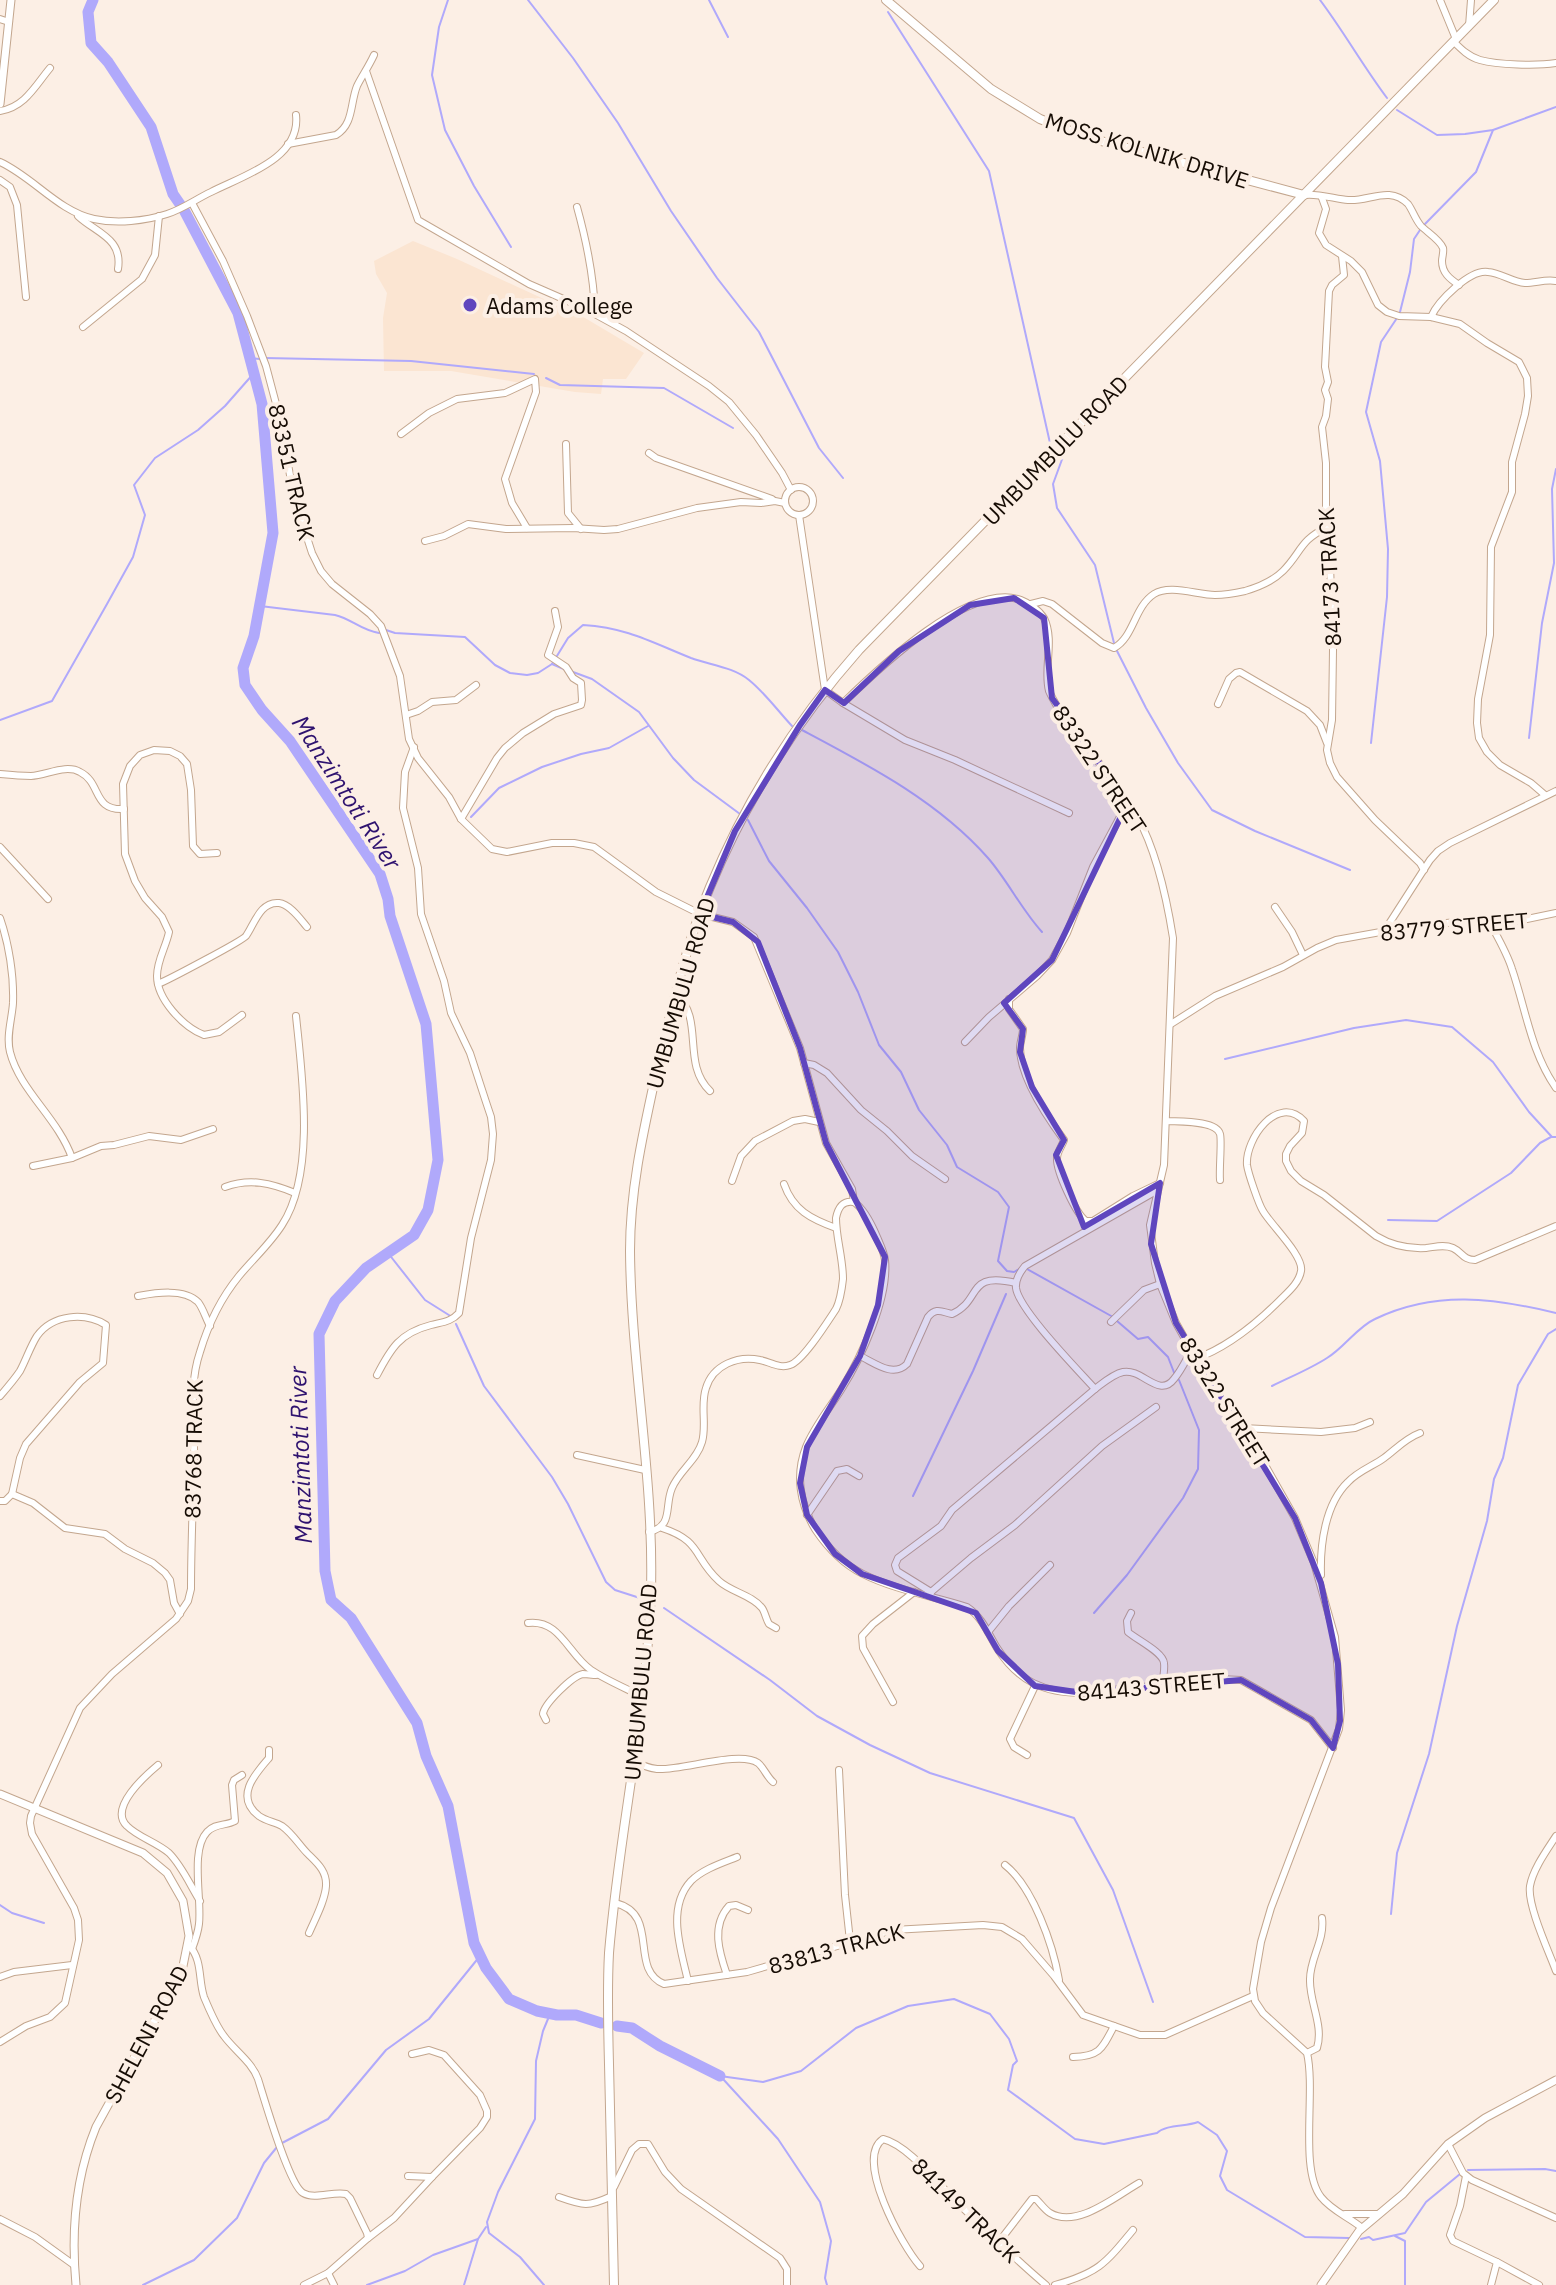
<svg xmlns="http://www.w3.org/2000/svg" width="1556" height="2285" viewBox="0 0 1556 2285" font-family="'IBM Plex Sans',sans-serif">
	<style>
		.built { fill: #fbe5d2 }
		.lines { fill: none; stroke-linecap: round; stroke-linejoin: round }
		.stream { stroke: #b0a9fb; stroke-width: 2 }
		.river { stroke: #b0a9fb; stroke-width: 11 }
		.minor-casing { stroke: #c3a68e; stroke-width: 8 }
		.tertiary-casing { stroke: #c3a68e; stroke-width: 9 }
		.secondary-casing { stroke: #c3a68e; stroke-width: 10 }
		.minor { stroke: #fff; stroke-width: 6 }
		.tertiary { stroke: #fff; stroke-width: 7 }
		.secondary { stroke: #fff; stroke-width: 8 }
		.marked { fill: #5f46be; fill-opacity: 0.2; stroke: #5f46be; stroke-width: 6; stroke-linejoin: round }
		.poi-dot { fill: #5f46be; stroke: #fcefe5; stroke-width: 3 }
		.labels { text-anchor: middle; dominant-baseline: central; stroke-width: 8; stroke-linejoin: round; paint-order: stroke }
		.street-label { font-size: 22px; fill: #160c04; stroke: #fcefe5 }
		.poi-label { font-size: 22px; fill: #160c04; stroke: #fcefe5; text-anchor: start }
		.water-label { font-size: 24px; font-style: italic; fill: #2e126f; stroke: #fcefe5 }
	</style>
	<rect width="100%" height="100%" fill="#fcefe5"/>
	<!-- built -->
	<polygon class="built" points="413,241 457,259 585,318 644,353 626,379 603,379 601,394 575,392 451,371 384,371 383,318 387,293 376,274 374,261"/>
	<g class="lines">
		<!-- stream -->
		<g class="stream">
			<polyline points="448,0 439,27 432,75 445,130 474,186 511,247"/>
			<polyline points="528,0 573,58 618,123 671,211 717,278 759,332 819,448 843,478"/>
			<polyline points="709,0 728,37"/>
			<path d="M1320 0C1344 32 1363 66 1387 98"/>
			<polyline points="888,12 989,171 1050,443"/>
			<polyline points="1397,110 1437,135 1465,134 1493,130 1556,107"/>
			<polyline points="1424,225 1476,172 1493,130"/>
			<polyline points="1400,312 1410,272 1414,239 1420,230"/>
			<polyline points="250,358 260,359"/>
			<polyline points="265,358 411,361 534,374"/>
			<polyline points="546,378 560,385 664,388 733,428"/>
			<polyline points="1064,454 1053,484 1057,508 1095,565 1114,643"/>
			<path d="M260 606 335 615C352 619 360 630 379 633"/>
			<polyline points="386,630 395,633 465,637 495,665 510,673 527,675 538,673 552,664 566,670"/>
			<polyline points="1116,649 1146,708 1178,763 1212,810 1255,831 1350,870"/>
			<path d="M552 664 568 638 583 625C628 628 651 642 691 658 710 665 733 667 749 680 765 693 778 711 792 726"/>
			<polyline points="573,672 592,679 639,712 673,758 694,780 740,814"/>
			<polyline points="0,720 52,701 107,604 133,557 145,515 134,485 155,458 198,430 225,406 254,373"/>
			<path d="M802 730C868 765 938 801 988 858 1008 881 1021 909 1042 932"/>
			<polyline points="1529,738 1542,623 1554,563 1552,489 1556,469"/>
			<polyline points="1371,743 1387,597 1388,549 1380,461 1366,412 1381,342 1397,318"/>
			<polyline points="471,817 499,788 542,767 581,754 609,748 648,726"/>
			<polyline points="748,820 769,861 807,908 838,952 858,992 879,1045 901,1072 919,1110 947,1145 957,1167 998,1192 1009,1207 998,1261 1007,1271 1014,1272 1019,1269"/>
			<polyline points="1225,1059 1354,1028 1406,1020 1452,1027 1493,1062 1529,1112 1552,1137 1556,1137"/>
			<polyline points="1388,1220 1437,1221 1511,1173 1540,1143 1551,1137"/>
			<polyline points="388,1253 425,1300 452,1317"/>
			<polyline points="1027,1269 1113,1317"/>
			<polyline points="1117,1321 1138,1339 1148,1337 1168,1357 1175,1375"/>
			<polyline points="456,1324 484,1386 552,1477 568,1504 606,1582 615,1590 643,1599"/>
			<path d="M1272 1386C1290 1377 1310 1369 1327 1358 1344 1348 1357 1327 1375 1319 1435 1290 1494 1298 1556 1313"/>
			<polyline points="913,1496 973,1371 1006,1294"/>
			<polyline points="664,1608 770,1680 817,1716 870,1745 930,1773 1074,1818 1113,1890 1153,2002"/>
			<polyline points="1094,1613 1127,1575 1183,1498 1198,1469 1199,1430 1179,1380"/>
			<polyline points="0,1905 12,1913 44,1923"/>
			<polyline points="1391,1914 1397,1853 1429,1754 1457,1626 1487,1521 1494,1479 1503,1458 1518,1385 1548,1334 1556,1329"/>
			<path d="M720 2076 763 2082 801 2071 856 2028 908 2006 954 1999 990 2014 1009 2039 1017 2061 1013 2065 1008 2090 1075 2139 1104 2144 1157 2133C1167 2124 1185 2127 1198 2122L1217 2135 1227 2151 1220 2176 1227 2190 1305 2237 1349 2238"/>
			<polyline points="723,2079 778,2139 820,2202 831,2241 825,2278 827,2285"/>
			<polyline points="282,2143 328,2119 386,2050 429,2019 480,1956"/>
			<polyline points="1468,2170 1545,2169 1556,2171"/>
			<polyline points="1395,2236 1405,2241 1405,2285"/>
			<polyline points="1361,2239 1369,2237 1373,2240 1405,2233 1426,2202 1460,2174"/>
			<polyline points="143,2285 194,2260 237,2218 264,2163 277,2147"/>
			<polyline points="367,2285 405,2271 433,2255 478,2239"/>
			<polyline points="464,2285 478,2239 486,2227"/>
			<polyline points="544,2285 520,2257 489,2233 487,2222 498,2192 535,2119 536,2061 543,2031 550,2014"/>
		</g>
		<!-- river -->
		<g class="river">
			<polyline points="93,0 88,12 91,43 108,62 151,127 173,194 184,210 238,313 262,404 273,533 254,636 243,668 245,685 262,710 290,741 380,874 388,899 390,916 426,1024 438,1160 428,1210 414,1235 366,1268 335,1301 319,1334 325,1571 331,1600 351,1618 417,1723 426,1756 448,1806 474,1943 486,1968 509,1999 537,2011 557,2015 576,2015 601,2023"/>
			<polyline points="617,2026 632,2028 660,2046 720,2076"/>
		</g>
		<defs>
			<g id="minor">
				<polyline points="1440,0 1456,39"/>
				<polyline points="0,19 9,22"/>
				<polyline points="1469,26 1471,0"/>
				<path d="M1454 42C1461 49 1469 57 1480 60 1498 65 1537 66 1556 63"/>
				<polyline points="366,71 418,220 529,284 584,308 626,331 709,386 729,402 756,435 782,473 791,490"/>
				<path d="M0 111C25 107 35 86 50 68"/>
				<path d="M288 144 336 135C354 124 350 103 357 86 362 76 369 66 374 55"/>
				<path d="M0 162C33 177 58 211 94 219 117 224 145 221 167 214 183 209 196 199 211 192 242 176 301 159 296 115"/>
				<polyline points="0,180 10,187 17,205 26,297"/>
				<path d="M1305 195C1316 193 1336 199 1348 200 1369 202 1389 185 1408 204 1413 211 1415 219 1421 226 1427 232 1440 240 1443 248 1444 252 1442 257 1442 261 1442 273 1450 279 1459 285"/>
				<polyline points="1322,198 1326,209 1319,233 1326,245 1351,261 1362,272 1378,305 1387,312 1399,316 1431,317 1460,324 1487,343 1519,362 1527,378 1528,396 1525,414 1512,462 1512,492 1491,547 1490,635 1478,699 1477,723 1479,738 1487,752 1500,765 1531,783 1545,795"/>
				<polyline points="192,203 223,261 247,316 266,366 279,415 294,497 312,553 321,571 332,584 370,614 381,626 400,676 409,739 418,758 449,797 461,819 492,849 507,852 552,843 574,843 594,847 656,892 700,914 733,922 754,937 800,1048 826,1143 852,1189 854,1202"/>
				<path d="M577 207C587 243 594 277 595 314"/>
				<path d="M78 216C96 233 123 238 118 269"/>
				<polyline points="1342,256 1344,275 1332,285 1329,291 1325,367 1328,382 1325,390 1328,399 1326,416 1322,427 1326,463 1326,518 1330,565 1333,650 1332,720 1327,750 1330,763 1337,777 1375,820 1420,863 1424,870"/>
				<path d="M1431 317C1438 301 1470 269 1488 272 1501 273 1512 282 1525 283 1536 283 1545 279 1556 281"/>
				<polyline points="83,327 142,279 155,255 159,216"/>
				<polyline points="401,434 429,413 457,399 505,393 535,379 536,392 505,479 512,503 527,528"/>
				<polyline points="566,444 568,513 581,529"/>
				<polyline points="649,453 656,458 772,499"/>
				<circle cx="799" cy="501" r="14"/>
				<path d="M799 515 825 690 843 703C878 669 969 581 1021 600 1029 603 1039 610 1044 618 1055 641 1043 668 1049 691 1052 698 1057 706 1061 713 1084 748 1116 779 1137 816 1156 850 1167 900 1173 938L1164 1165 1150 1225 1155 1263 1160 1284 1176 1323 1220 1401 1252 1442 1295 1518 1314 1563 1335 1637 1341 1710 1339 1729 1271 1908 1261 1942 1253 1989 1255 2001 1263 2013 1307 2053C1316 2092 1299 2169 1321 2197 1332 2211 1349 2217 1362 2228"/>
				<polyline points="425,541 444,536 468,524 506,529 573,528 604,530 618,529 697,508 741,502 761,503 775,501 785,503"/>
				<path d="M1031 604 1043 601 1052 604 1102 643 1114 648C1134 637 1134 607 1154 594 1170 584 1197 595 1215 595 1224 595 1236 593 1245 591 1259 587 1273 581 1283 571 1301 553 1300 540 1326 528"/>
				<polyline points="843,703 905,740 955,760 1069,813"/>
				<polyline points="1218,704 1229,679 1236,673 1240,672 1307,711 1320,725 1327,743"/>
				<polyline points="406,715 418,711 432,702 456,700 476,685"/>
				<path d="M0 774C10 775 21 776 31 776 47 775 66 764 80 772 102 783 92 811 124 809"/>
				<polyline points="461,819 497,758 505,748 523,733 554,714 581,705 582,700 581,683 573,678 566,667 548,655 558,627 555,611"/>
				<polyline points="0,847 48,899"/>
				<path d="M217 853 200 854 193 846 191 790 187 764 180 756 170 751 154 750 140 755 130 766 123 784 125 854 135 881 145 898 162 917 169 932C166 947 157 960 157 976 157 999 183 1027 204 1035L219 1032 242 1015"/>
				<polyline points="1275,907 1292,932 1303,955"/>
				<path d="M0 918C9 944 14 976 13 1003 12 1019 6 1036 10 1052 20 1091 58 1118 72 1158"/>
				<path d="M1490 923C1498 938 1507 953 1512 969 1526 1010 1531 1052 1556 1088"/>
				<polyline points="1385,930 1430,860 1438,851 1450,843 1556,791"/>
				<path d="M158 984C168 980 242 941 246 936 254 925 260 901 279 903 290 904 301 920 307 927"/>
				<path d="M676 994C705 1019 681 1063 710 1091"/>
				<path d="M1009 999V1009L1023 1029C1023 1035 1020 1042 1020 1048 1020 1078 1047 1117 1064 1140 1062 1146 1057 1152 1057 1158 1056 1171 1076 1214 1086 1221H1093L1133 1196 1160 1183"/>
				<polyline points="1171,1024 1215,996 1283,967 1317,948 1336,940 1414,926 1457,922 1517,921 1556,913"/>
				<polyline points="965,1042 989,1017 1037,976 1052,960 1067,933 1093,867 1128,802"/>
				<polyline points="804,1063 814,1065 827,1073 861,1110 887,1131 912,1156 945,1179"/>
				<path d="M1166 1121C1178 1122 1216 1120 1220 1134 1222 1141 1219 1169 1220 1180"/>
				<polyline points="33,1166 72,1158 101,1146 114,1145 149,1136 181,1140 213,1129"/>
				<polyline points="732,1181 741,1156 755,1141 793,1121 805,1119 819,1122"/>
				<path d="M784 1184C793 1210 811 1219 836 1228"/>
				<path d="M225 1187C250 1178 271 1183 295 1193"/>
				<path d="M138 1296C155 1293 184 1288 198 1302 203 1308 206 1319 210 1326"/>
				<polyline points="1111,1322 1144,1290 1160,1284"/>
				<path d="M860 1356C875 1363 893 1378 907 1364L928 1317C936 1307 942 1312 952 1314 983 1300 965 1271 1016 1283"/>
				<path d="M1195 1359C1228 1347 1255 1325 1280 1300 1288 1292 1299 1283 1301 1271 1304 1256 1271 1225 1263 1211 1259 1205 1248 1173 1247 1165 1245 1139 1278 1093 1304 1121L1302 1133 1290 1146 1286 1154V1161L1291 1171 1301 1181 1324 1195 1376 1236C1391 1245 1408 1249 1426 1248 1435 1247 1444 1244 1453 1248 1462 1252 1463 1260 1475 1260L1556 1226"/>
				<path d="M377 1375C391 1348 400 1333 431 1325 442 1322 451 1322 459 1313L471 1238 491 1160 493 1134 491 1117 486 1102 470 1053 451 1013 444 981 421 914 418 868 403 808 405 772 414 747"/>
				<path d="M1095 1389C1078 1370 1019 1310 1016 1288 1015 1279 1020 1272 1025 1266L1158 1190"/>
				<path d="M0 1396C7 1388 14 1380 20 1371 26 1360 30 1347 37 1336 53 1314 85 1312 106 1325L103 1363 80 1382 26 1444 20 1458 12 1494 5 1501H0"/>
				<polyline points="1243,1428 1321,1432 1355,1428 1370,1422"/>
				<polyline points="577,1455 645,1470"/>
				<polyline points="12,1494 33,1503 65,1528 105,1534 125,1549 153,1563 165,1573 170,1580 174,1603 180,1614"/>
				<polyline points="807,1515 837,1471 847,1469 859,1476"/>
				<path d="M662 1528C702 1541 693 1557 719 1581 731 1592 752 1595 762 1608 765 1612 766 1619 769 1624L776 1628"/>
				<path d="M649 1532C674 1526 664 1507 672 1488 679 1471 697 1460 702 1442 707 1425 700 1405 706 1388 713 1365 738 1355 760 1360 770 1362 780 1369 790 1365 803 1361 828 1321 836 1309 840 1301 842 1288 843 1279 843 1258 836 1238 836 1218 838 1208 842 1200 854 1202 864 1209 872 1225 877 1237 880 1244 884 1252 885 1260 889 1298 861 1358 841 1390 829 1409 814 1427 806 1447 795 1475 800 1504 815 1529 827 1547 843 1564 863 1574 895 1590 933 1596 967 1607 982 1617 988 1633 997 1648 1019 1682 1044 1693 1083 1693L1221 1679 1241 1680 1311 1720 1333 1748"/>
				<path d="M1321 1575C1320 1545 1325 1504 1348 1482 1358 1471 1373 1466 1384 1458 1396 1449 1406 1438 1420 1433"/>
				<polyline points="931,1592 971,1558 1015,1525 1102,1446 1156,1407"/>
				<path d="M930 1596 931 1592 897 1571 895 1565 898 1558 941 1526 952 1510 1095 1389C1103 1383 1113 1374 1123 1372 1142 1368 1159 1399 1174 1379 1181 1371 1186 1360 1191 1351"/>
				<path d="M1131 1613 1127 1621 1128 1632C1137 1640 1163 1652 1164 1663 1165 1670 1163 1678 1162 1685"/>
				<path d="M528 1623C560 1619 568 1654 591 1670 606 1680 625 1688 641 1696"/>
				<polyline points="988,1632 1009,1606 1050,1565"/>
				<polyline points="893,1702 863,1648 862,1636 873,1624 914,1592"/>
				<path d="M546 1720 543 1714C544 1704 572 1676 583 1674 586 1674 593 1675 596 1675"/>
				<path d="M269 1750V1758C255 1774 234 1797 259 1816 266 1821 275 1822 282 1826 293 1834 299 1845 308 1854 317 1863 327 1871 326 1886 325 1901 315 1919 309 1933"/>
				<polyline points="1027,1755 1014,1747 1010,1739 1035,1686"/>
				<path d="M634 1761C641 1765 649 1768 657 1769 681 1771 740 1750 758 1763 764 1768 767 1777 773 1782"/>
				<path d="M158 1765C146 1775 108 1808 127 1826 138 1837 156 1842 169 1853 182 1866 190 1885 200 1901"/>
				<polyline points="839,1770 845,1895 850,1941"/>
				<path d="M1556 1836C1547 1850 1533 1869 1530 1886 1527 1905 1549 1952 1556 1971"/>
				<path d="M1005 1865C1033 1887 1053 1945 1059 1980"/>
				<path d="M615 1903C661 1914 628 1969 664 1984L747 1972 893 1930 983 1925 1002 1927 1022 1939 1054 1976 1083 2015 1140 2035H1165L1253 1996"/>
				<path d="M189 1945C203 1961 198 1979 204 1997 209 2009 216 2026 224 2036 234 2050 252 2062 258 2079 264 2098 289 2185 303 2193 315 2200 333 2191 346 2194L350 2198 367 2233 368 2238 328 2273 304 2285"/>
				<path d="M192 1949C195 1941 198 1933 199 1924 202 1899 190 1850 207 1832 215 1823 226 1826 235 1821L232 1785 234 1780 242 1775"/>
				<path d="M727 1975C719 1952 711 1926 729 1906L736 1905 748 1910"/>
				<polyline points="0,1977 14,1972 72,1965"/>
				<path d="M688 1981C681 1950 666 1908 691 1881 703 1869 722 1863 737 1857"/>
				<path d="M0 2042 26 2026 50 2017 65 2003 79 1940 78 1920 74 1908 32 1834 30 1823 31 1816 80 1708 112 1674 176 1619 188 1601 191 1589C191 1546 193 1503 194 1461 195 1424 188 1387 200 1352 208 1325 221 1298 239 1276 253 1259 270 1244 282 1225 316 1173 302 1075 296 1016"/>
				<path d="M1307 2053 1317 2048C1324 2025 1309 2002 1310 1979 1310 1958 1325 1940 1322 1918"/>
				<polyline points="412,2054 429,2050 444,2055 480,2095 487,2111 487,2117 480,2128 432,2177"/>
				<path d="M1073 2057C1100 2056 1102 2049 1114 2026"/>
				<polyline points="1448,2144 1463,2173 1472,2180 1556,2218"/>
				<polyline points="1466,2176 1460,2206 1450,2235 1453,2241 1497,2262 1491,2285"/>
				<polyline points="614,2187 632,2150 639,2144 648,2144 665,2172 681,2189 780,2258 787,2269 787,2285"/>
				<path d="M559 2197C584 2206 588 2207 612 2196"/>
				<polyline points="1345,2214 1378,2214"/>
				<polyline points="0,2219 35,2237 74,2265"/>
				<polyline points="368,2238 394,2218 432,2177 408,2176"/>
				<path d="M998 2243 1032 2199H1036C1041 2204 1045 2210 1050 2213 1077 2229 1116 2196 1139 2183"/>
				<polyline points="1497,2262 1539,2285"/>
				<path d="M920 2266C902 2246 854 2159 883 2139 909 2145 942 2189 963 2208 990 2234 1017 2261 1046 2285"/>
				<polyline points="328,2273 334,2285"/>
				<path d="M1055 2285C1098 2273 1105 2264 1133 2230"/>
			</g>
			<g id="tertiary">
				<polyline points="0,104 11,0"/>
				<path d="M0 1794 143 1853 167 1873 183 1901 189 1936 182 1971 96 2127C76 2176 71 2232 76 2285"/>
				<polyline points="1321,2285 1359,2231 1403,2194 1448,2144 1485,2118 1556,2080"/>
			</g>
			<g id="secondary">
				<polyline points="886,0 991,89 1040,119 1086,137 1304,195"/>
				<path d="M614 2285C613 2211 610 2138 609 2064 608 2027 607 1990 609 1953 619 1832 647 1712 651 1590 654 1477 631 1364 630 1251 630 1190 643 1133 656 1074 671 1012 685 946 710 887 746 800 797 720 859 650L1494 0"/>
			</g>
		</defs>
		<!-- minor casing -->
		<use href="#minor" class="minor-casing"/>
		<!-- tertiary casing -->
		<use href="#tertiary" class="tertiary-casing"/>
		<!-- secondary casing -->
		<use href="#secondary" class="secondary-casing"/>
		<!-- minor -->
		<use href="#minor" class="minor"/>
		<!-- tertiary -->
		<use href="#tertiary" class="tertiary"/>
		<!-- secondary -->
		<use href="#secondary" class="secondary"/>
	</g>
	<!-- marked area -->
	<path class="marked" d="M1014 598 1044 618 1052 698 1128 802 1052 960 1004 1003 1023 1029 1020 1052 1032 1087 1064 1140 1056 1155 1084 1227 1160 1183 1151 1244 1176 1323 1295 1518 1321 1583 1338 1664 1340 1721 1333 1748 1311 1720 1241 1680 1083 1693 1035 1686 998 1651 976 1613 862 1574 835 1554 807 1515 800 1483 807 1447 860 1356 878 1305 885 1257 826 1143 800 1048 758 942 733 922 700 914 735 831 800 725 825 690 844 703 899 651 970 605Z"/>
	<!-- markers -->
	<circle class="poi-dot" cx="470" cy="305" r="8"/>
	<g class="labels">
		<!-- street labels -->
		<g class="street-label">
			<text transform="translate(1147 150) rotate(17)">MOSS KOLNIK DRIVE</text>
			<text transform="translate(1055 450) rotate(-46)">UMBUMBULU ROAD</text>
			<text transform="translate(292 472) rotate(77)">83351 TRACK</text>
			<text transform="translate(1329 577) rotate(-93)">84173 TRACK</text>
			<text transform="translate(1100 769) rotate(56)">83322 STREET</text>
			<text transform="translate(1454 926) rotate(-5)">83779 STREET</text>
			<text transform="translate(680 993) rotate(-74)">UMBUMBULU ROAD</text>
			<text transform="translate(1225 1402) rotate(58)">83322 STREET</text>
			<text transform="translate(193 1449) rotate(-89)">83768 TRACK</text>
			<text transform="translate(640 1682) rotate(-85)">UMBUMBULU ROAD</text>
			<text transform="translate(1151 1686) rotate(-5)">84143 STREET</text>
			<text transform="translate(836 1948) rotate(-15)">83813 TRACK</text>
			<text transform="translate(146 2034) rotate(-62)">SHELENI ROAD</text>
			<text transform="translate(966 2210) rotate(44)">84149 TRACK</text>
		</g>
		<!-- poi labels -->
		<g class="poi-label">
			<text x="486" y="305">Adams College</text>
		</g>
		<!-- water labels -->
		<g class="water-label">
			<text transform="translate(347 792) rotate(57)">Manzimtoti River</text>
			<text transform="translate(300 1455) rotate(-92)">Manzimtoti River</text>
		</g>
	</g>
</svg>
